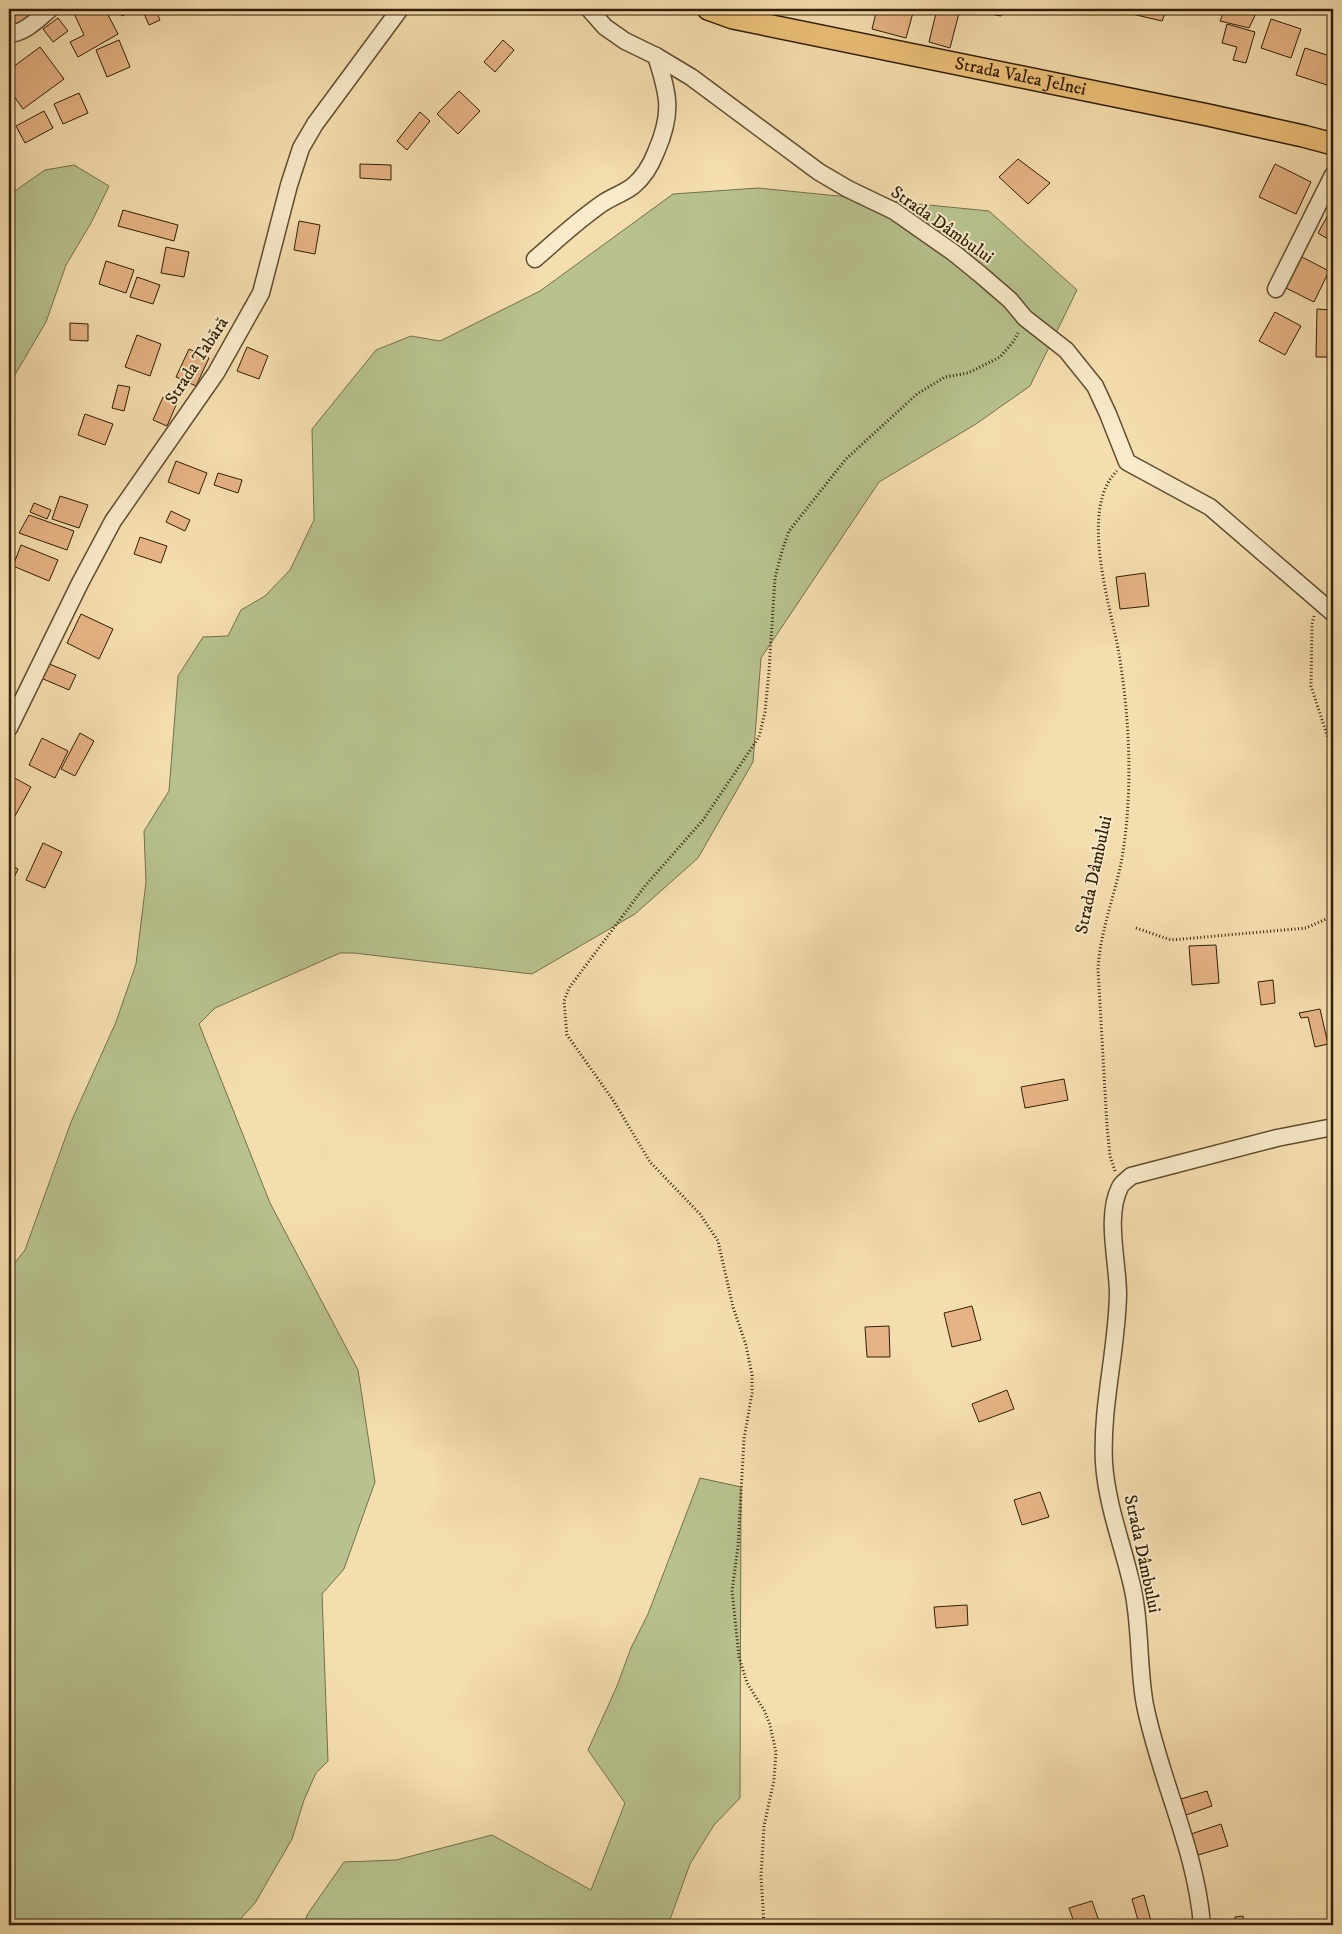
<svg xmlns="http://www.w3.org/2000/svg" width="1342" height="1934" viewBox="0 0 1342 1934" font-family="'IM FELL DW Pica',serif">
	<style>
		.green { fill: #b7c28e; stroke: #747049 }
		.building { fill: #e6b384; stroke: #301e04 }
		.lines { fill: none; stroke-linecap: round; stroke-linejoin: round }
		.minor-casing { stroke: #614e2e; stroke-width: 19 }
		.major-casing { stroke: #301e04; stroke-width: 24 }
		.path { stroke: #301e04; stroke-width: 3; stroke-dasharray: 1 2.5; stroke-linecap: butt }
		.minor { stroke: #f8eaca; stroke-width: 16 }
		.major { stroke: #eabf77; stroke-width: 21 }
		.labels { text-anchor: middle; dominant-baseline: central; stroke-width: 4; stroke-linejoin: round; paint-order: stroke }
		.street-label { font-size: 18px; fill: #301e04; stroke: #f8eaca }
	</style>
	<rect width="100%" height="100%" fill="#f5deae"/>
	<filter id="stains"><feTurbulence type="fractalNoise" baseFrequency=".004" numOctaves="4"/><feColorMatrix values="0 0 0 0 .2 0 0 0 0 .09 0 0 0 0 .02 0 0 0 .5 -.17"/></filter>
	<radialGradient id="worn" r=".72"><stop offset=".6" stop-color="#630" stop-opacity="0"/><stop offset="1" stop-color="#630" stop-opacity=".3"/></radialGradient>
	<!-- green -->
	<g class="green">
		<polygon points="74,165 109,186 91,223 66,265 46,322 9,385 9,195 45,170"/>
		<polygon points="758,188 989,211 1077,290 1030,386 976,424 879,482 761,658 753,762 698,858 635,914 532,974 354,953 340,953 215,1008 199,1024 270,1203 358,1370 375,1482 344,1569 322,1594 328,1761 316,1773 304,1800 292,1839 255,1903 235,1925 9,1925 9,1270 25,1250 71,1122 116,1022 136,964 146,882 144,831 169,791 178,676 203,637 228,636 241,610 265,596 290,570 314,520 312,429 376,350 411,336 440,341 540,291 673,194"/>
		<polygon points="700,1478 741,1487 740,1798 714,1825 690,1864 668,1925 304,1925 307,1915 344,1862 396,1860 492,1835 591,1890 625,1803 588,1750 617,1686 631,1648 648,1614"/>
	</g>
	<!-- building -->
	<g class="building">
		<polygon points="20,9 35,9 39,15 9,32 9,17"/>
		<polygon points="72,9 105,9 118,34 78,57 70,42 84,35"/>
		<polygon points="118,9 136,9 122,16"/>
		<polygon points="142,9 155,9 160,20 149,25"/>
		<polygon points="877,9 914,9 906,38 872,29"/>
		<polygon points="937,9 960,9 950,48 929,42"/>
		<polygon points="967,9 1004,9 1001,16 967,10"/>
		<polygon points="1119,9 1167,9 1162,21 1119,11"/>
		<polygon points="1225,9 1258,9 1249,28 1220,21"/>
		<polygon points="58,18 68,31 53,42 43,29"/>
		<polygon points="1271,19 1301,29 1291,58 1261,48"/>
		<polygon points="1227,24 1255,32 1246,63 1233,60 1237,47 1222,43"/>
		<polygon points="119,40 130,67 107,77 96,50"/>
		<polygon points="503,40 514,50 495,72 484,62"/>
		<polygon points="40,47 64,79 23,109 9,89 9,70"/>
		<polygon points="1305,48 1333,57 1333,87 1296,75"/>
		<polygon points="459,91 480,111 458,134 437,114"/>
		<polygon points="79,93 88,113 63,124 54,104"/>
		<polygon points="44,111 53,128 25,143 16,126"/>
		<polygon points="420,112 430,121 407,150 397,141"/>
		<polygon points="1018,159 1050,183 1028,204 999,177"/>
		<polygon points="360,164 391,165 391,180 360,178"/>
		<polygon points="1275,164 1311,182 1296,214 1259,197"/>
		<polygon points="1333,206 1333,242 1318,233"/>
		<polygon points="123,210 178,225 174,241 118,226"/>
		<polygon points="299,221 320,225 315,254 294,250"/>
		<polygon points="166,247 189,252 184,277 161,273"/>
		<polygon points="1302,257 1329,271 1314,302 1286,288"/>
		<polygon points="106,261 134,270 126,293 99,284"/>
		<polygon points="137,277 160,285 153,304 130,297"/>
		<polygon points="1317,309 1333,310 1333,357 1316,357"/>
		<polygon points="1275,312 1301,326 1285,355 1259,341"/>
		<polygon points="70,323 88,324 88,341 70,340"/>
		<polygon points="137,335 161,344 150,376 125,367"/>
		<polygon points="247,347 268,356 259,379 237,371"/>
		<polygon points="189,349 209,358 196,386 176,377"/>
		<polygon points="118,385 130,387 124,411 112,408"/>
		<polygon points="163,397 177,403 167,426 153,420"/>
		<polygon points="85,414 113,424 105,445 78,435"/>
		<polygon points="176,461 207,473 199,494 168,482"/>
		<polygon points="218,473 242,480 238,493 214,485"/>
		<polygon points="60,496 88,505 79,528 52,519"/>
		<polygon points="34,503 51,510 47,519 30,512"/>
		<polygon points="171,511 190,520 185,531 166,522"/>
		<polygon points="29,515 74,531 67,550 19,533"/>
		<polygon points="140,537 167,546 161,563 134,554"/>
		<polygon points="21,545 58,560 49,581 13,566"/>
		<polygon points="1145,573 1149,606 1120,609 1116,577"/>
		<polygon points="81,614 113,629 99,659 67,643"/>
		<polygon points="47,663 76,675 69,690 41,678"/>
		<polygon points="80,733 94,741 75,776 61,769"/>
		<polygon points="42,738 68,751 55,778 29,765"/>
		<polygon points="11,776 31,787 15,816 9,813 9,780"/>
		<polygon points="43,843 62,852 45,888 26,880"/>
		<polygon points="9,864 18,869 11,884 9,882"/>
		<polygon points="1216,945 1219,983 1192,985 1189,946"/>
		<polygon points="1273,980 1275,1003 1261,1005 1258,982"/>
		<polygon points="1320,1009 1328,1044 1315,1047 1308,1017 1301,1018 1299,1013"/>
		<polygon points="1064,1079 1068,1100 1025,1108 1021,1087"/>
		<polygon points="972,1306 981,1340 952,1347 944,1313"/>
		<polygon points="889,1326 890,1357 867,1357 865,1327"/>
		<polygon points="1007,1390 1014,1409 979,1422 972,1404"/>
		<polygon points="1040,1492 1049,1517 1022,1525 1014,1500"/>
		<polygon points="967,1605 968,1625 936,1628 934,1607"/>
		<polygon points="1207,1791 1212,1806 1186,1815 1181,1799"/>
		<polygon points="1221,1824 1228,1846 1198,1855 1191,1834"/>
		<polygon points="1144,1895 1151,1921 1139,1924 1132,1899"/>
		<polygon points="1092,1901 1099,1921 1084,1925 1075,1925 1069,1908"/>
		<polygon points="1243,1916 1244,1923 1235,1923 1235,1917"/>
		<polygon points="1217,1919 1217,1925 1206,1925 1205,1921"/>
		<polygon points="1222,1920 1230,1921 1229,1925 1221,1925"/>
	</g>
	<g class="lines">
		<defs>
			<g id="minor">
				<polyline points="589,9 605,27 625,41 656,56 691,77 819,172 848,189 894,211 954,253 981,275 1010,300 1025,318 1066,350 1095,386 1108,414 1127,462 1210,507 1333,613"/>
				<path d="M9 34C25 33 38 19 50 9"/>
				<path d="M535 259C557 240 578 220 603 203 612 197 624 193 633 186 644 177 651 165 656 152 673 113 669 96 656 56"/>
				<polyline points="1276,289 1333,175"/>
				<polyline points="9,728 80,583 113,521 216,373 261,293 289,185 301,148 315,124 400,9"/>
				<path d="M1202 1925C1196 1849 1160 1780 1145 1705 1138 1668 1141 1628 1133 1590 1124 1548 1107 1507 1104 1463 1101 1406 1117 1351 1118 1294 1118 1263 1105 1216 1120 1187 1122 1183 1127 1180 1131 1176L1277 1138 1333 1127"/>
			</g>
			<g id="major">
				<path id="s1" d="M708 9 733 18 1208 115 1303 136 1333 144"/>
			</g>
		</defs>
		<!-- minor casing -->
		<use href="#minor" class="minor-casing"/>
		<!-- major casing -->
		<use href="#major" class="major-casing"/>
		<!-- path -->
		<g class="path">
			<polyline points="1314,616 1312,624 1311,686 1331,747 1329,807 1333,859"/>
			<polyline points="1136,928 1171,940 1306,928 1333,916"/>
			<path d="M1115 1171 1110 1156 1107 1126 1098 969C1100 931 1115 896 1122 858 1133 792 1130 721 1119 654 1111 607 1078 509 1117 471"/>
			<polyline points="764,1925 761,1876 764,1826 774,1780 776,1752 770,1725 764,1710 747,1683 739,1657 732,1591 738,1547 744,1439 752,1393 752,1375 746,1345 733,1307 718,1241 700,1214 650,1162 613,1100 567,1035 564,1001 569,988 645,886 703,820 759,737 765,712 769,671 775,578 782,551 789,531 846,459 917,394 945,377 968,373 1000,357 1013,342 1018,333"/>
		</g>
		<!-- minor -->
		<use href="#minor" class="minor"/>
		<!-- major -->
		<use href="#major" class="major"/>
	</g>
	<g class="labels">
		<!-- street labels -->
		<g class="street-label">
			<text stroke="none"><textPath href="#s1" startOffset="320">Strada Valea Jelnei</textPath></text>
			<text transform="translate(942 225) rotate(35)">Strada Dâmbului</text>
			<text transform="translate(197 361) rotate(-57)">Strada Tabără</text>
			<text transform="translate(1094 875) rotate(-78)">Strada Dâmbului</text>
			<text transform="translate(1142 1554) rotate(78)">Strada Dâmbului</text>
		</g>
	</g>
	<!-- margin -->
	<rect width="1342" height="1934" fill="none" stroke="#f5deae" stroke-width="30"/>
	<rect x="10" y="10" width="1322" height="1914" fill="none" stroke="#301e04" stroke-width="2.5"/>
	<rect x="15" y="15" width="1312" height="1904" fill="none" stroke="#301e04"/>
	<rect width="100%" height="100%" filter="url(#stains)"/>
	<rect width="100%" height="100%" fill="url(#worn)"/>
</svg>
